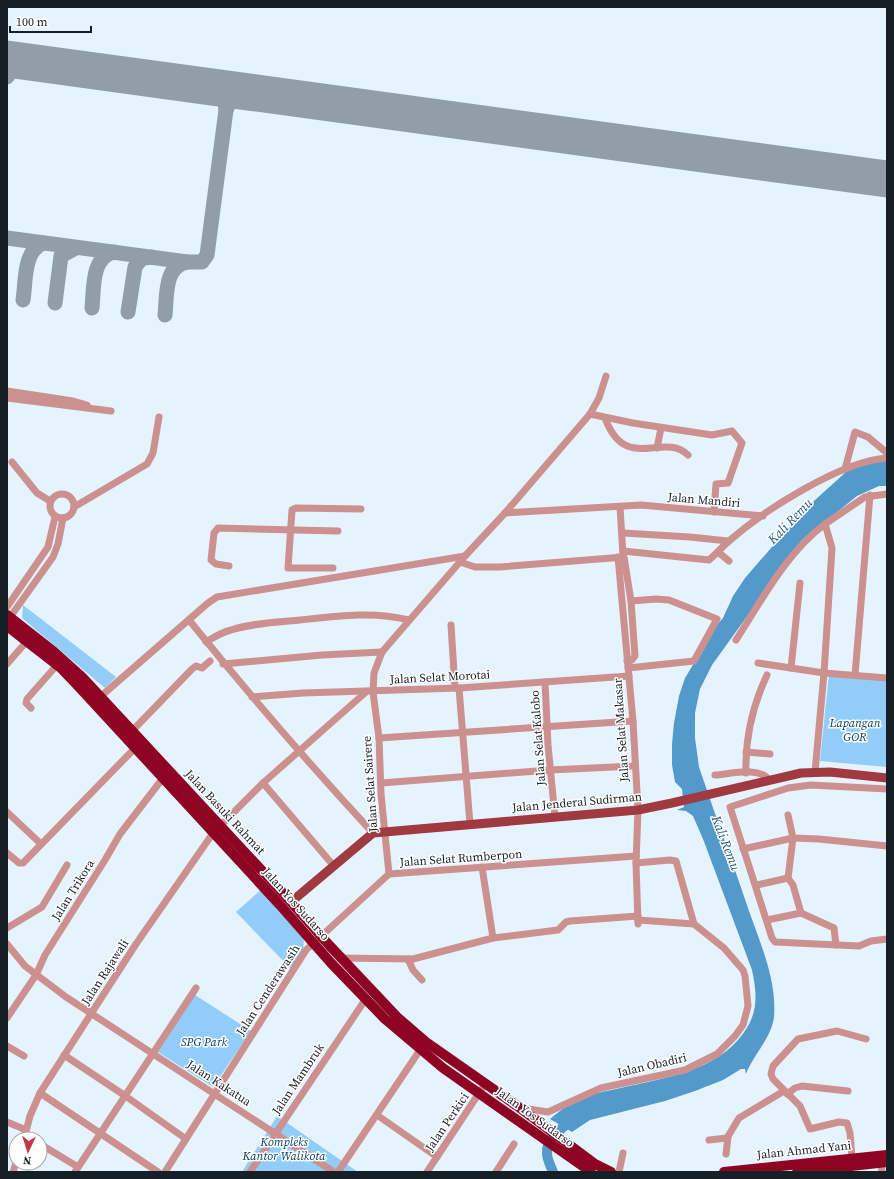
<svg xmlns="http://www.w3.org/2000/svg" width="894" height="1179" viewBox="0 0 894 1179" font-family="'Source Serif 4',serif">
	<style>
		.green { fill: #91cdf8 }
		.water { fill: #539acb }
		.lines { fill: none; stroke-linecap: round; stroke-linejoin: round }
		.river { stroke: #539acb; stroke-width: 10 }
		.taxiway { stroke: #929ea7; stroke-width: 15 }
		.runway { stroke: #929ea7; stroke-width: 37 }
		.minor { stroke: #cc908f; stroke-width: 7 }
		.major { stroke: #a13940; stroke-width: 9 }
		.highway { stroke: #8e0524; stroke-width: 10 }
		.labels { text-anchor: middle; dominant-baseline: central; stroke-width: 3; stroke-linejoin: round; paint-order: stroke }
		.street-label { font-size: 12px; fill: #171f26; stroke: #fff }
		.park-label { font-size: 12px; font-style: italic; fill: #043f60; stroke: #fff }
		.water-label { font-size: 13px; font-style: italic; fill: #23577a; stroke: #fff }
	</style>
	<rect width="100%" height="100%" fill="#e5f3fe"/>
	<!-- green -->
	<g class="green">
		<polygon points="23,605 116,677 105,688 22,618"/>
		<polygon points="829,674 887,681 887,767 820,761"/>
		<polygon points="262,889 304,935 303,953 292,970 236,912"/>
		<polygon points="195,995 251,1031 213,1087 158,1052"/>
		<polygon points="277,1116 358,1172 242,1172"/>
	</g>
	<!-- water -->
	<path class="water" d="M887 460V486H879L857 496 802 540 712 665 700 689 695 713V738L699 767C715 815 733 863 749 911 761 945 777 981 774 1017 772 1037 753 1055 746 1074L745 1069H741L723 1080 695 1091 665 1101 590 1120 572 1132 550 1119C557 1113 565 1107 572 1103 585 1095 601 1092 616 1089 657 1079 708 1074 738 1040 758 1017 758 998 752 970L703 839 693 816 686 811 677 810 684 807 682 789 675 782 672 765V744L674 723 679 696 685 678 717 625 723 618 733 596 745 578 804 510 847 471 864 464Z"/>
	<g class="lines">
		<!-- river -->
		<path class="river" d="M553 1172C551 1166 547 1160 547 1153 545 1141 564 1125 574 1119"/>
		<!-- taxiway -->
		<g class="taxiway">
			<polyline points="7,77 14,68 31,62"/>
			<path d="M226 110C231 99 236 95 248 92"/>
			<path d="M7 238 187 262H202L207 255 226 110C225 98 221 93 211 87"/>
			<path d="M23 300C26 282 23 251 43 243"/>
			<polyline points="55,303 61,256 76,248"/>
			<path d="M92 308C94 289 91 257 114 252"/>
			<polyline points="128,312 135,267 141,259 151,257"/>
			<path d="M165 315C167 296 164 266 187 262"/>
		</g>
		<!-- runway -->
		<polyline class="runway" points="7,59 887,179"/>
		<!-- minor -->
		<g class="minor">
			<polyline points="7,391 73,401 87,405"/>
			<polyline points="7,398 111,411"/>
			<polyline points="590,414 633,423 712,435 732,431 742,443 728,483 716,484 714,512"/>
			<path d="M605 418C626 474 663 431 688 455"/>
			<polyline points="657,448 661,428"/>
			<polyline points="12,462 37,493 50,501"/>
			<polyline points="845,469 855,432 868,437 887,453"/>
			<circle cx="62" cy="506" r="12"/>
			<polyline points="74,507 147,464 153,453 159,417"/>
			<polyline points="620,507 623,555"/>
			<polyline points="505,513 641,505 763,516"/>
			<polyline points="623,533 690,537 728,541"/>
			<path d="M623 551 709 560C716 554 722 547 729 541 763 511 841 461 887 458"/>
			<polyline points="718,552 729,561"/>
			<polyline points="618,557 633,721 638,810 636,863 638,924"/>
			<polyline points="460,562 475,567 500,567 624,557 631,601 635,656 632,660 627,661"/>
			<polyline points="229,566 216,564 211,560 214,533 218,528 338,531"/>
			<polyline points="333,568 288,568 292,510 296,508 361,509"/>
			<polyline points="7,607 48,547 55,517"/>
			<polyline points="8,620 53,557 58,544 63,518"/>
			<path d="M189 620C248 693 309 764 373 833"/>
			<polyline points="451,625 455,688"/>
			<path d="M736 640C762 600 786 553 825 524"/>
			<path d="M206 642C214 637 222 632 231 630 253 623 278 622 300 620 337 616 373 611 409 620"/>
			<polyline points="758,663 824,673 887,678"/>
			<polyline points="7,664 27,641"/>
			<polyline points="223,664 322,655 382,652"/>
			<polyline points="628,668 694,661 717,619 669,600 656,599 631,601"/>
			<polyline points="791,668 800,583"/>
			<polyline points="855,675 870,495"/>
			<polyline points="545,682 548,745 555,817"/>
			<polyline points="459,688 470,824"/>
			<polyline points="100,697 208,603 217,597 465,556"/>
			<polyline points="252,697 303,693 459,688 629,676"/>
			<polyline points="31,708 26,703 27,699 57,665"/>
			<polyline points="133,730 192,669 196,666 202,668 210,661"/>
			<polyline points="379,738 633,721"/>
			<polyline points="746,752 770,754"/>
			<polyline points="815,772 824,673 832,548 825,524 865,497 887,494"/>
			<path d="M746 773C745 738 752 707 767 675"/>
			<path d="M715 775C731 774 758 766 770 780"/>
			<polyline points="263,783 333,865"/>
			<polyline points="381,783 550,770 635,766"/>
			<polyline points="887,789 811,785 788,788 730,807 772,938 775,942 859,946 871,941 887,939"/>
			<polyline points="7,812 41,844"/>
			<polyline points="788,815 793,838 788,878"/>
			<polyline points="743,849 793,838 819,839 887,846"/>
			<polyline points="7,853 19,863 23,863 136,747"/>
			<polyline points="636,863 670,860 676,861 694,924"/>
			<polyline points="482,867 493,938"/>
			<polyline points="389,874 381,794 379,738 373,692 374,673 382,652 465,556 505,513 590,414 599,398 606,376"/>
			<polyline points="757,885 788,878 793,885 801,913"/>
			<polyline points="767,920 801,913 834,928 836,945"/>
			<polyline points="7,928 42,907 67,865"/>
			<polyline points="7,944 25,966 66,997 334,1172"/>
			<polyline points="341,958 413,959 493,938 558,930 566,922 570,921 638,916"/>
			<polyline points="408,959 413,970 422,980"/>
			<polyline points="7,1018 36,975 45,955 105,860 120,834 163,778"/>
			<polyline points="7,1046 24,1056"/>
			<polyline points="64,1055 124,1095 186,1139"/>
			<polyline points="40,1093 158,1172"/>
			<polyline points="787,1094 795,1088 802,1086 848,1091"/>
			<polyline points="522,1108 548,1112 601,1088 685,1070 717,1054 735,1036 743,1025 748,1006 745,976 743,970 724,948 694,924 638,920"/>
			<polyline points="377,1115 437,1157"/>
			<polyline points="7,1122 26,1130"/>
			<polyline points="24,1139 30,1116 40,1093 136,944 213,833 263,783 366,692"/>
			<polyline points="709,1140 727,1138 739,1118 784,1091"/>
			<polyline points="40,1144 78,1167"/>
			<polyline points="726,1154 728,1137"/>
			<polyline points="852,1158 850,1133 847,1123 839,1122 810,1129 800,1106 773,1079 771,1074 773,1066 798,1039 837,1031 866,1039"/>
			<polyline points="881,1163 882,1172"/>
			<polyline points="13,1172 16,1163"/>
			<polyline points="75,1172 196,988"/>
			<polyline points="165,1172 306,950 389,874 636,856"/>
			<polyline points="250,1172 365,1000"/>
			<polyline points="338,1172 420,1050"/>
			<polyline points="427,1172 485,1084"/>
			<polyline points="496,1172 514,1144"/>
			<polyline points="619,1172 623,1153"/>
		</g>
		<!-- major -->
		<polyline class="major" points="291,902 373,833 638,810 672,803 801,773 830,772 887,778"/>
		<!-- highway -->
		<g class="highway">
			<polyline points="7,615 53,651 82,677 291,902 329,945 397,1017 426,1042 520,1108 595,1164 611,1172"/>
			<polyline points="7,626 61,668 80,688 280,905 331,963 385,1019 443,1068 591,1172"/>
			<polyline points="724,1172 887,1155"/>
			<polyline points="797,1172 887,1162"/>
		</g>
	</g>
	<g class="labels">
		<!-- street labels -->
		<g class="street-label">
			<text transform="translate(704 500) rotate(5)">Jalan Mandiri</text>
			<text transform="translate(440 677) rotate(-3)">Jalan Selat Morotai</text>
			<text transform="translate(621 730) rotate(-94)">Jalan Selat Makasar</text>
			<text transform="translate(538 738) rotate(-94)">Jalan Selat Kalobo</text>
			<text transform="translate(370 784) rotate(-94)">Jalan Selat Sairere</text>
			<text transform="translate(577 802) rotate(-5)">Jalan Jenderal Sudirman</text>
			<text transform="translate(225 812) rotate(47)">Jalan Basuki Rahmat</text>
			<text transform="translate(461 858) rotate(-4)">Jalan Selat Rumberpon</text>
			<text transform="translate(73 890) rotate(-58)">Jalan Trikora</text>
			<text transform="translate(296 904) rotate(48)">Jalan Yos Sudarso</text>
			<text transform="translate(105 972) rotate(-57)">Jalan Rajawali</text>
			<text transform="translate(268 990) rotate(-57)">Jalan Cenderawasih</text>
			<text transform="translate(652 1065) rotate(-13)">Jalan Obadiri</text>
			<text transform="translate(298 1079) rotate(-56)">Jalan Mambruk</text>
			<text transform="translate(219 1083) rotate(33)">Jalan Kakatua</text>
			<text transform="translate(535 1117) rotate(36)">Jalan Yos Sudarso</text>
			<text transform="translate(447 1122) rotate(-56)">Jalan Perkici</text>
			<text transform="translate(804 1150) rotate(-6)">Jalan Ahmad Yani</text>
		</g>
		<!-- park labels -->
		<g class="park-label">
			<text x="855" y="723">Lapangan<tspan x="855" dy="14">GOR</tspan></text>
			<text x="204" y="1042">SPG Park</text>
			<text x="284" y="1142">Kompleks<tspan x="284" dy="14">Kantor Walikota</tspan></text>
		</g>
		<!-- water labels -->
		<g class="water-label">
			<text transform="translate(790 521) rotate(-46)">Kali Remu</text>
			<text transform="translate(726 843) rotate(69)">Kali Remu</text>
		</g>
	</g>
	<!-- border -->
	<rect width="894" height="1179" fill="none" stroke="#171f26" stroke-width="16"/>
	<!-- north arrow -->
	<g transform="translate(28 1151) rotate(184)"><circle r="19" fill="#ffffff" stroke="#a2a5a8"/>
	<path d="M0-3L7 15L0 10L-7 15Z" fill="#c63646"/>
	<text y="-6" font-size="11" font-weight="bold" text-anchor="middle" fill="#171f26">N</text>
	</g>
	<!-- scale -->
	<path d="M10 26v6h81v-6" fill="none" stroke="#171f26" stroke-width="2"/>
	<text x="16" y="26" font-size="12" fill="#171f26" stroke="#ffffff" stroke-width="3" paint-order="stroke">100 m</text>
</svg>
